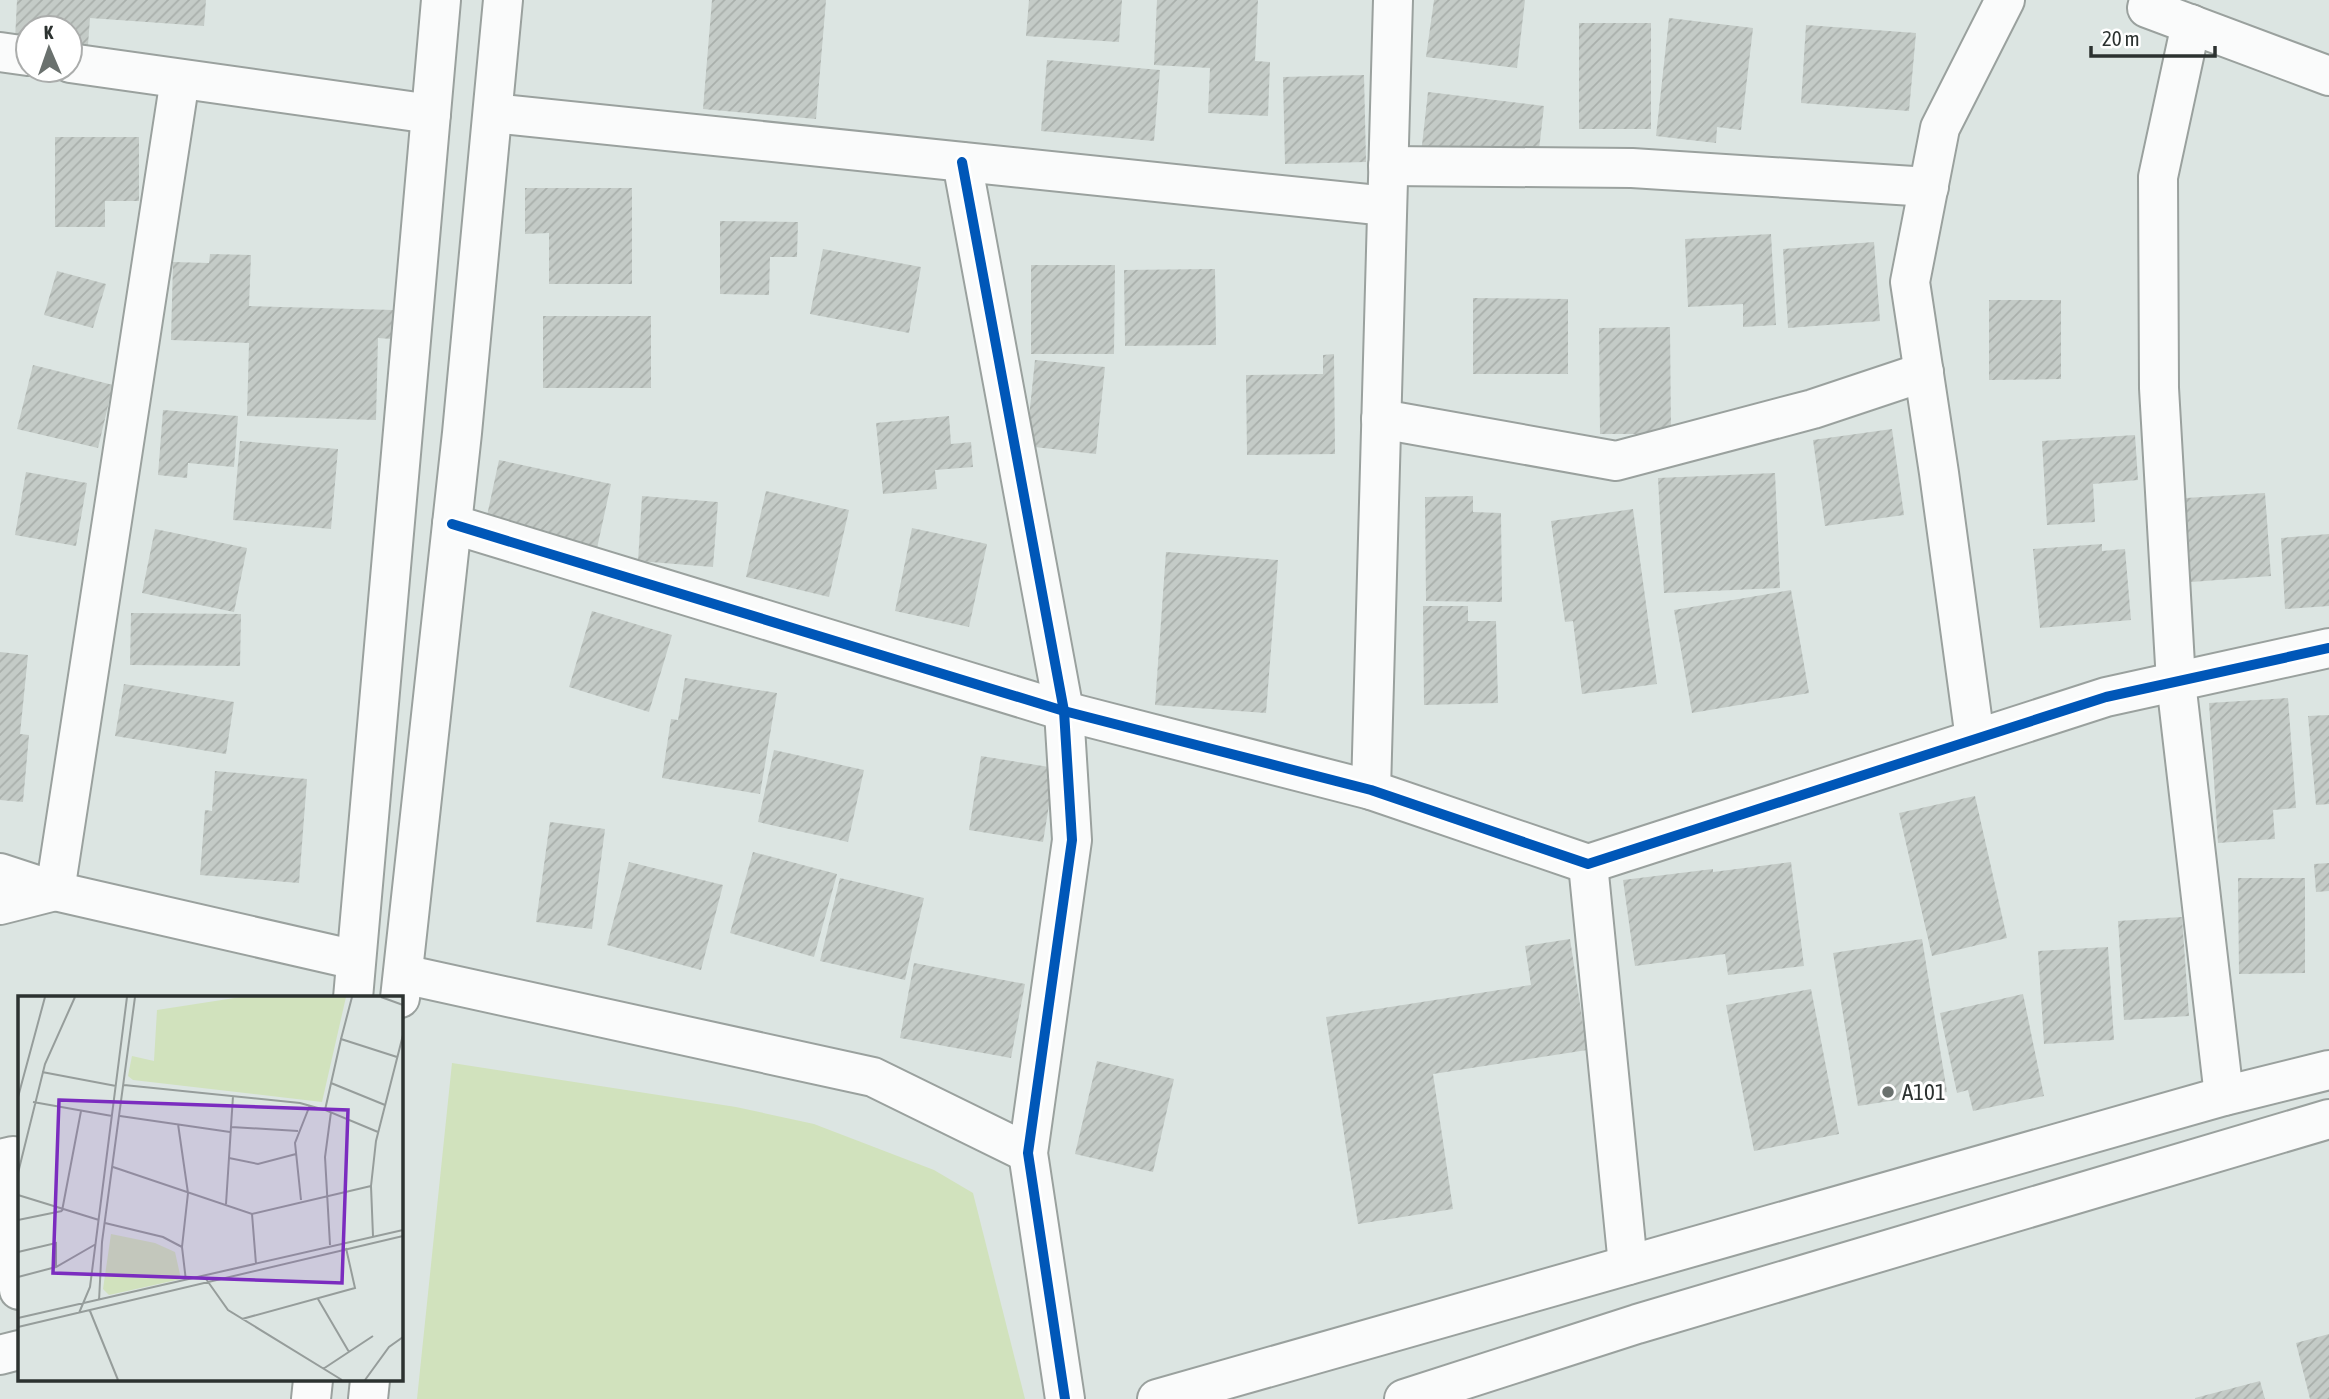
<svg xmlns="http://www.w3.org/2000/svg" width="2329" height="1399" viewBox="0 0 2329 1399" font-family="'Asap Condensed',sans-serif">
	<style>
		.park { fill: #d1e2bd }
		.building { fill: url(#building-hatch) }
		.lines { fill: none; stroke-linecap: round; stroke-linejoin: round }
		.minor-casing { stroke: #9aa19e; stroke-width: 42 }
		.major-casing { stroke: #9aa19e; stroke-width: 42 }
		.minor { stroke: #fafbfb; stroke-width: 38 }
		.major { stroke: #fafbfb; stroke-width: 38 }
		.cycleway-casing { stroke: #fff; stroke-width: 15 }
		.cycleway { stroke: #0057b8; stroke-width: 10 }
		.poi-dot { fill: #6a716e; stroke: #fff; stroke-width: 2.5 }
		.labels { text-anchor: middle; dominant-baseline: central; stroke-width: 6; stroke-linejoin: round; paint-order: stroke }
		.poi-label { font-size: 23px; fill: #2c3230; stroke: #fff; text-anchor: start }
		.inset-road { fill: none; stroke: #969d9b; stroke-width: 2 }
		.view { fill: #7b2cbf; fill-opacity: 0.15; stroke: #7b2cbf; stroke-width: 3.5 }
		.inset-edge { fill: none; stroke: #2c3230; stroke-width: 3.5 }
	</style>
	<defs>
		<pattern id="building-hatch" width="6" height="6" patternUnits="userSpaceOnUse" patternTransform="scale(1.75)"><rect width="6" height="6" fill="#c4cbc7"/><path d="M-1 1l2-2M0 6l6-6M5 7l2-2" fill="none" stroke="#a9afab"/></pattern>
	</defs>
	<rect width="100%" height="100%" fill="#dce5e2"/>
	<!-- park -->
	<polygon class="park" points="452,1063 736,1107 814,1124 934,1170 973,1193 1025,1399 417,1399"/>
	<!-- building -->
	<g class="building">
		<polygon points="17,0 206,0 204,26 90,18 88,45 70,44 70,28 28,28 28,41 15,40"/>
		<polygon points="712,0 826,0 816,119 703,109"/>
		<polygon points="1029,0 1122,0 1119,42 1026,36"/>
		<polygon points="1157,0 1258,0 1255,61 1270,62 1268,116 1208,113 1210,68 1154,65"/>
		<polygon points="1434,0 1525,0 1517,68 1426,57"/>
		<polygon points="1669,18 1753,28 1741,130 1717,127 1716,143 1656,136"/>
		<rect x="1579" y="23" width="72" height="106"/>
		<polygon points="1806,25 1916,33 1909,111 1801,103"/>
		<polygon points="1047,60 1160,70 1154,141 1041,131"/>
		<polygon points="1364,75 1366,162 1285,164 1283,77"/>
		<polygon points="1428,92 1544,106 1537,167 1421,154"/>
		<polygon points="55,137 139,137 139,201 105,201 105,227 55,227"/>
		<polygon points="525,188 632,188 632,284 549,284 549,233 525,234"/>
		<polygon points="720,221 798,222 797,257 770,257 769,295 720,294"/>
		<polygon points="1771,234 1776,325 1743,327 1743,304 1688,307 1685,239"/>
		<polygon points="1874,242 1880,321 1788,328 1783,249"/>
		<polygon points="823,249 921,267 909,333 810,314"/>
		<polygon points="210,254 251,255 249,306 393,310 392,339 378,338 376,420 247,416 249,343 171,340 173,262 209,263"/>
		<polygon points="1031,265 1115,265 1114,354 1031,354"/>
		<polygon points="1215,269 1216,345 1125,346 1124,270"/>
		<polygon points="57,271 106,284 93,328 44,315"/>
		<polygon points="1473,298 1568,299 1568,374 1473,374"/>
		<polygon points="1989,300 2061,300 2061,379 1989,380"/>
		<rect x="543" y="316" width="108" height="72"/>
		<polygon points="1670,327 1671,434 1600,434 1599,328"/>
		<polygon points="1334,354 1335,454 1247,455 1246,375 1323,374 1323,355"/>
		<polygon points="1035,360 1105,367 1096,454 1026,446"/>
		<polygon points="33,365 113,385 98,448 17,429"/>
		<polygon points="163,410 238,416 234,467 188,463 187,478 158,475"/>
		<polygon points="949,416 951,444 971,442 973,467 935,470 937,489 883,494 876,423"/>
		<polygon points="1892,429 1904,515 1825,526 1813,440"/>
		<polygon points="2135,435 2138,480 2093,484 2095,522 2047,525 2042,441"/>
		<polygon points="240,441 338,449 331,529 233,520"/>
		<polygon points="499,460 611,484 597,548 485,525"/>
		<polygon points="26,472 87,483 76,546 15,535"/>
		<polygon points="1775,473 1780,588 1664,593 1658,478"/>
		<polygon points="766,491 849,510 829,597 746,577"/>
		<polygon points="2265,493 2271,576 2191,582 2186,498"/>
		<polygon points="642,496 718,502 713,567 638,561"/>
		<polygon points="1473,496 1473,512 1501,513 1502,602 1426,601 1425,497"/>
		<polygon points="1633,509 1657,684 1582,694 1573,621 1565,622 1551,521"/>
		<polygon points="912,528 987,544 969,627 895,611"/>
		<polygon points="155,529 247,548 234,612 142,593"/>
		<polygon points="2329,534 2329,606 2285,609 2281,538"/>
		<polygon points="2102,544 2102,551 2125,549 2131,620 2040,628 2033,549"/>
		<polygon points="1166,552 1278,560 1266,713 1155,705"/>
		<polygon points="1791,590 1809,693 1692,713 1674,610"/>
		<polygon points="1423,606 1468,606 1468,621 1496,621 1498,703 1424,705"/>
		<polygon points="592,611 672,635 649,712 569,687"/>
		<polygon points="131,613 241,614 240,666 130,665"/>
		<polygon points="0,652 28,655 20,734 29,735 23,802 0,800"/>
		<polygon points="685,678 777,693 760,794 662,778 671,719 678,720"/>
		<polygon points="124,684 234,702 226,754 115,736"/>
		<polygon points="2288,698 2296,808 2273,810 2275,839 2218,843 2209,703"/>
		<polygon points="2329,715 2329,804 2316,805 2308,716"/>
		<polygon points="774,750 864,770 848,842 758,822"/>
		<polygon points="981,756 1055,768 1043,842 969,830"/>
		<polygon points="215,771 307,779 299,883 200,875 205,810 212,811"/>
		<polygon points="1975,796 2007,938 1932,956 1899,813"/>
		<polygon points="550,822 605,829 592,929 536,922"/>
		<polygon points="753,852 837,874 814,957 730,933"/>
		<polygon points="629,862 723,885 701,970 607,945"/>
		<polygon points="1791,862 1804,966 1728,975 1725,954 1635,966 1623,880 1713,869 1713,872"/>
		<polygon points="2329,863 2329,891 2316,892 2314,864"/>
		<polygon points="840,878 924,898 905,980 820,961"/>
		<polygon points="2238,878 2305,878 2305,973 2239,974"/>
		<polygon points="2182,917 2189,1016 2124,1020 2118,921"/>
		<polygon points="1570,939 1587,1050 1433,1074 1453,1209 1358,1224 1326,1017 1531,985 1525,946"/>
		<polygon points="1922,939 1947,1092 1858,1106 1833,953"/>
		<polygon points="2108,947 2114,1040 2044,1044 2038,951"/>
		<polygon points="914,963 1025,984 1011,1058 900,1038"/>
		<polygon points="1811,989 1839,1134 1754,1151 1726,1005"/>
		<polygon points="2023,994 2044,1096 1973,1111 1968,1090 1957,1093 1940,1013"/>
		<polygon points="1097,1061 1174,1079 1153,1172 1075,1154"/>
		<polygon points="2329,1334 2329,1399 2310,1399 2296,1343"/>
		<polygon points="2260,1381 2265,1399 2195,1399 2195,1398"/>
	</g>
	<g class="lines">
		<defs>
			<g id="minor">
				<polyline points="2149,0 2147,8 2329,76"/>
				<polyline points="2191,24 2158,177 2159,388 2176,682 2224,1096"/>
				<polyline points="0,52 28,56"/>
				<polyline points="70,63 431,114"/>
				<polyline points="493,113 1387,206"/>
				<polyline points="962,162 1064,711 1072,840 1028,1153 1065,1399"/>
				<polyline points="1388,166 1632,168 1929,187"/>
				<polyline points="1381,419 1616,461 1813,409 1924,372"/>
				<polyline points="452,524 1064,711 1371,790 1588,864 2106,697 2329,648"/>
				<polyline points="1975,739 1939,473 1910,282 1940,128 2005,0"/>
				<polyline points="1371,790 1393,0"/>
				<polyline points="1588,864 1628,1265"/>
				<polyline points="0,873 55,891 356,960"/>
				<polyline points="55,891 180,79"/>
				<polyline points="0,905 55,891"/>
				<polyline points="403,974 873,1077 1028,1153"/>
				<polyline points="353,998 441,0"/>
				<polyline points="400,998 462,433 503,0"/>
				<polyline points="0,1159 13,1156 19,1290"/>
				<polyline points="0,1355 19,1350"/>
				<polyline points="311,1399 313,1380"/>
				<polyline points="368,1399 370,1380"/>
			</g>
			<g id="major">
				<polyline points="1157,1399 2224,1096 2329,1070"/>
				<polyline points="1404,1399 1637,1324 2329,1119"/>
			</g>
		</defs>
		<!-- minor casing -->
		<use href="#minor" class="minor-casing"/>
		<!-- major casing -->
		<use href="#major" class="major-casing"/>
		<!-- minor -->
		<use href="#minor" class="minor"/>
		<!-- major -->
		<use href="#major" class="major"/>
		<defs>
			<g id="cycleway">
				<polyline points="962,162 1064,711 1072,840 1028,1153 1065,1399"/>
				<polyline points="452,524 1064,711 1371,790 1588,864 2106,697 2329,648"/>
			</g>
		</defs>
		<!-- cycleway casing -->
		<use href="#cycleway" class="cycleway-casing"/>
		<!-- cycleway -->
		<use href="#cycleway" class="cycleway"/>
	</g>
	<!-- markers -->
	<circle class="poi-dot" cx="1888" cy="1092" r="7"/>
	<g class="labels">
		<!-- poi labels -->
		<g class="poi-label">
			<text x="1902" y="1092">A101</text>
		</g>
	</g>
	<!-- overview -->
	<g transform="translate(18 996)">
		<rect width="385" height="385" fill="#dce5e2"/>
		<path d="M223 1H328L304 106 115 84 110 80 114 60 136 65 139 14ZM93 238 137 247 157 256 163 283 91 299 85 293Z" fill="#d1e2bd"/>
		<path class="inset-road" d="M334 1 323 43 379 61M363 1 385 9M323 43 307 114 360 136M24 76 98 90M313 87 367 109M106 89 282 107 307 114M0 101 27 1M15 106 94 120M102 120 212 136M160 128 170 197 164 251 168 285M213 131 280 135M211 162 240 168 278 158M95 171 234 218 353 190M0 177 27 68 57 1M0 199 81 224M283 204 277 147 292 109M208 208 215 100M44 215 63 115M234 218 238 268M0 224 44 215M87 227 145 241 164 251M355 240 353 190 358 145 385 39M312 249 307 161 313 116M0 256 38 247V271M0 281 38 271 78 248M188 283 210 314 324 384M300 303 331 356M81 305 84 246 117 1M72 315 100 384M61 317 72 291 109 1M0 322 385 234M224 323 337 292 328 252M0 331 385 240M305 373 355 340M347 384 371 351 385 341"/>
		<path class="view" d="M41 104 330 114 324 287 35 277Z"/>
		<rect width="385" height="385" class="inset-edge"/>
	</g>
	<!-- north arrow -->
	<g transform="translate(49 49) rotate(358)"><circle r="33" fill="#ffffff" stroke="#abadac" stroke-width="2"/>
	<path d="M0-5L12 26L0 18L-12 26Z" fill="#6a716e"/>
	<text y="-10" font-size="19" font-weight="bold" text-anchor="middle" fill="#2c3230">K</text>
	</g>
	<!-- scale -->
	<path d="M2091 46v10h124v-10" fill="none" stroke="#2c3230" stroke-width="3.5"/>
	<text x="2102" y="46" font-size="21" fill="#2c3230" stroke="#ffffff" stroke-width="5" paint-order="stroke">20 m</text>
</svg>
